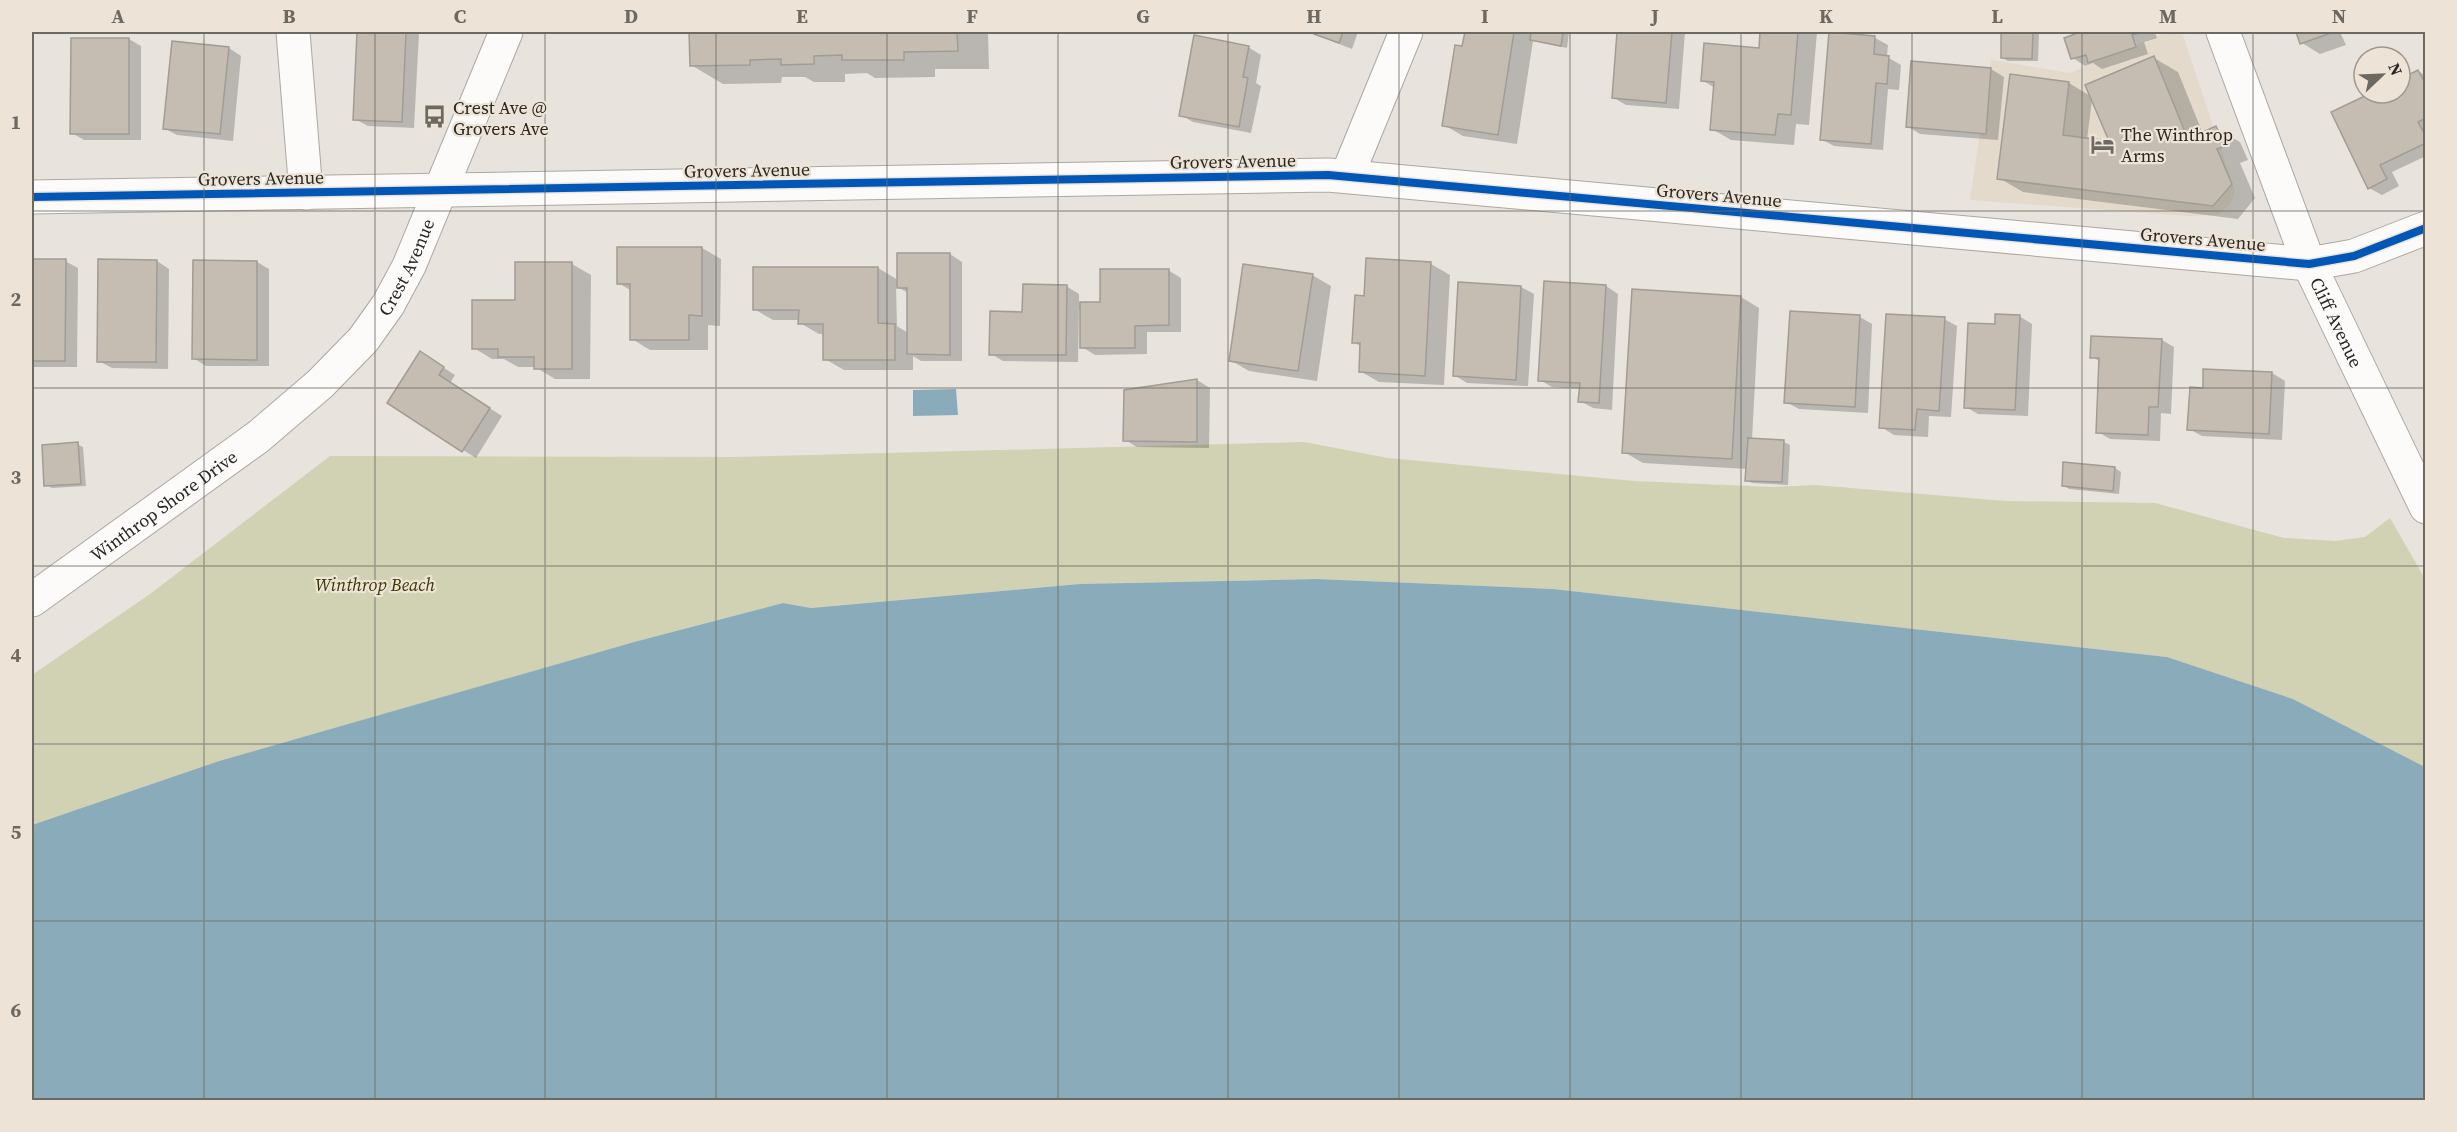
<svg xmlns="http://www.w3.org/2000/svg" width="2457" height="1132" viewBox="0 0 2457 1132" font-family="'Source Serif 4',serif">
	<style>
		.built { fill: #e3dacc }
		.green { fill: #d1d1b4 }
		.water { fill: #8aacba }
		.shadow { fill: #0003; fill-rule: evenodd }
		.building { fill: #c5bdb2; stroke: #a09c96; stroke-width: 1.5 }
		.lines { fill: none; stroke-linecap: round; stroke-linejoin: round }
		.minor-casing { stroke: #aca8a2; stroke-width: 35 }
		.secondary-casing { stroke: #aca8a2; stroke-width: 35 }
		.minor { stroke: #fcfbfa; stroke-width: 33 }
		.secondary { stroke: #fcfbfa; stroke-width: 33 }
		.cycleway-casing { stroke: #ede4d7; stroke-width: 11 }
		.cycleway { stroke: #0057b8; stroke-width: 8 }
		.grid { fill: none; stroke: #6c6963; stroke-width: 1.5; stroke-opacity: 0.55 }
		.labels { text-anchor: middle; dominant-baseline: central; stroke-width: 4.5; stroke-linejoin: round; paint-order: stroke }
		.poi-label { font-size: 18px; fill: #2a2722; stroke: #ede4d7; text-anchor: start }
		.street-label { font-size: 18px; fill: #2a2722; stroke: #ede4d7 }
		.park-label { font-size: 18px; font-style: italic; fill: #393a00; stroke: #ede4d7 }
		.neatline { fill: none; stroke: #6c6963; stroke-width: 2 }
		.grid-label { font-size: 20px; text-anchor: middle; font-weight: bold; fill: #6c6963 }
	</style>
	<rect width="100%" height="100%" fill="#e8e3dc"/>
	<!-- built -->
	<polygon class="built" points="2167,32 2182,32 2235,192 2230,204 2218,215 2188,216 1970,200 1991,60 2070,73"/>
	<!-- green -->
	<polygon class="green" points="1304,442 1388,458 1634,481 1772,487 1815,485 2005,501 2155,503 2284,538 2335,541 2365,537 2390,518 2425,579 2425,767 2293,699 2167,657 1553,589 1317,579 1080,584 811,608 783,603 634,642 219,761 32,825 32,675 150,594 330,456 738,457"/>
	<!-- water -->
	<g class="water">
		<polygon points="956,389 958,415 913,416 913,390"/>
		<polygon points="1317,579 1553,589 2167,657 2293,699 2425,767 2425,1100 32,1100 32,825 219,761 634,642 783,603 811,608 1080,584"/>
	</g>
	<!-- shadow -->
	<g class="shadow">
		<polygon points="359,32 419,33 414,128 368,126 355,119"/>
		<polygon points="691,32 988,32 989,69 935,69 935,77 875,78 867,73 845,74 845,82 814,82 805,77 782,77 781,83 723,84 691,65"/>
		<polygon points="1317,32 1358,32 1352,49 1329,40"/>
		<polygon points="1466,32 1569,32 1567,48 1533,41 1517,144 1463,136 1444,125"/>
		<polygon points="1619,32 1685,32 1679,109 1626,105 1614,98"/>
		<polygon points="1762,32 1817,32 1809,125 1796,124 1794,145 1731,140 1712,129 1715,88 1702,80 1761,49"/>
		<polygon points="2003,32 2039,32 2038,61 2008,61 2002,58"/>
		<polygon points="2076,32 2155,32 2157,38 2144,42 2148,54 2102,69 2093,63 2085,66 2073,58"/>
		<polygon points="2298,32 2340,32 2346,45 2320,54 2302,43"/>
		<polygon points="1830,34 1875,38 1888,45 1887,57 1901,65 1899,90 1888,89 1883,150 1834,146 1821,139"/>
		<polygon points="129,39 141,46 141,140 84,140 72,133"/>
		<polygon points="1248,47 1261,55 1256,83 1261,86 1251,133 1193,122 1181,115"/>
		<polygon points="229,48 241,56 233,141 177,135 164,128"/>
		<path d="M2154 58 2178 72 2203 134 2216 128 2240 142 2248 160 2240 163 2255 198 2238 219 2023 192 1999 178 2069 83 2092 97ZM2092 99 2111 143 2087 140Z"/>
		<polygon points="1913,63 1991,69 2004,77 1998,140 1920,134 1907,126"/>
		<polygon points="2418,71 2426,76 2426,156 2392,172 2399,186 2382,195 2369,188 2374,93 2400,93 2400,80"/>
		<polygon points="702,248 721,259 720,326 708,325 708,350 650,350 632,339 632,291 618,283"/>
		<path d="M950 254 962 262V361H921L913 356V370H844L825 359 824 334H819L800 323V320H773L754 309 878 268 898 280ZM896 286 908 293V333L897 326Z"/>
		<polygon points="32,260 65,261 78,268 77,367 32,367"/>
		<polygon points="1368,260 1431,264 1450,275 1444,385 1379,382 1360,371 1362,347 1353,342 1366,298"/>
		<polygon points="157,261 169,269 168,369 112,368 99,361"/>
		<polygon points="257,262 269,269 269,366 206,366 193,358"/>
		<polygon points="572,264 591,275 590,379 555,379 535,367 518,367 504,359 492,359 474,348 516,301"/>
		<polygon points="1168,270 1181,278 1181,332 1147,332 1147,354 1095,355 1082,347 1082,310 1079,310 1078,362 1003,361 991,354 1024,313 1066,286 1079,294 1079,303 1102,303"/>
		<polygon points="1312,275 1331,286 1317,381 1249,371 1230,360"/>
		<polygon points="1460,283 1521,287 1534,294 1528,386 1467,383 1454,375"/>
		<polygon points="1606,286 1618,294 1612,410 1593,408 1580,401 1581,389 1552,387 1540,380"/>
		<polygon points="1741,297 1759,308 1752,439 1784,442 1790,445 1788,485 1752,483 1746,480 1747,469 1643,463 1624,452"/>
		<polygon points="2019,316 2032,324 2028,416 1978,414 1966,407"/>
		<polygon points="1860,317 1872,324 1868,413 1799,409 1786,402"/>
		<polygon points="1944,319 1957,326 1951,417 1929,416 1928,437 1894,435 1881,427"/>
		<polygon points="2162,340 2174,347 2171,414 2161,413 2160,441 2110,439 2098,432 2101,362 2092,357"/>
		<polygon points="433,361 455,375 450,383 502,416 476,458 463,450"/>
		<polygon points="2272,373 2285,381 2282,440 2202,436 2189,429"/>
		<polygon points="1197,380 1210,388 1209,448 1137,447 1125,440"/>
		<polygon points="77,444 83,447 86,486 52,488 46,485"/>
		<polygon points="2065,464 2115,468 2121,472 2119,494 2069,489 2063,485"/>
	</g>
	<!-- building -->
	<g class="building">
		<polygon points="357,32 406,32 402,122 353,120"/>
		<polygon points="689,32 957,32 958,51 904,52 904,60 842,60 842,55 814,56 814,64 781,65 781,59 750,60 750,65 690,66"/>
		<polygon points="1315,32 1343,32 1339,43 1314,34"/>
		<polygon points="1465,32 1514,32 1498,135 1442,126 1455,45 1462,46"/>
		<polygon points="1531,32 1563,32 1561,46 1530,40"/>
		<polygon points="1617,32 1672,32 1666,103 1612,98"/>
		<polygon points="1760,32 1798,32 1791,115 1778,114 1775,135 1710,130 1714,82 1701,81 1704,43 1759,48"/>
		<polygon points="1829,32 1875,36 1874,54 1889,56 1887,84 1876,83 1871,144 1820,140"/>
		<polygon points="2001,32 2033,32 2032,59 2001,58"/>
		<polygon points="2074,32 2143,32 2132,35 2136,47 2088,63 2086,55 2071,59 2064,38 2075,34"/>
		<polygon points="2296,32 2327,32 2328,34 2300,44"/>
		<polygon points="1194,35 1249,46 1243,77 1248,78 1239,127 1179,116"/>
		<polygon points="71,38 129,38 129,134 70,134"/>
		<polygon points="172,41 229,47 220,134 163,129"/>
		<polygon points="2154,56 2188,139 2216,126 2225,146 2217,149 2232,184 2213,206 1997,179 2010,74 2069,82 2063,135 2109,141 2085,85"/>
		<polygon points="1911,61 1991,68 1986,134 1906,127"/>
		<polygon points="2418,70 2426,85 2426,118 2418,122 2426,136 2426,143 2380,165 2387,179 2368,189 2331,112 2371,93 2400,93 2400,79"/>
		<polygon points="617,247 702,247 702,316 689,315 689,340 630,340 630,284 617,284"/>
		<polygon points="897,253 950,253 950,355 907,354 907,288 897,288"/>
		<polygon points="1366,258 1431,262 1425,376 1359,372 1360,343 1352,343 1355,295 1364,296"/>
		<polygon points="32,259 66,259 65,361 32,361"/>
		<polygon points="98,259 157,260 156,362 97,362"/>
		<polygon points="193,260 257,261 257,360 192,359"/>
		<polygon points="515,262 572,262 572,369 534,369 534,357 498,357 498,349 472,349 472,300 515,300"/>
		<polygon points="1243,264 1313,274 1298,371 1229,361"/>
		<polygon points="753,267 878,267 878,323 895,324 895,360 823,360 823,324 798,324 799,310 753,310"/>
		<polygon points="1100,269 1169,269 1169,325 1135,326 1135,348 1080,348 1080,302 1100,302"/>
		<polygon points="1544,281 1606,285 1599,403 1578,402 1580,383 1538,381"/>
		<polygon points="1458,282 1521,286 1516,380 1453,376"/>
		<polygon points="1023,284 1067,285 1066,355 989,355 990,311 1022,312"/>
		<polygon points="1632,289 1741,296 1732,459 1622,453"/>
		<polygon points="1790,311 1860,315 1855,407 1784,403"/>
		<polygon points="1886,314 1945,317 1939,411 1917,409 1915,430 1879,428"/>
		<polygon points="1995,314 2020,315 2015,410 1964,408 1968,323 1995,324"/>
		<polygon points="2091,336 2162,339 2158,407 2149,407 2148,435 2096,433 2099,358 2090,358"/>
		<polygon points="420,351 444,367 439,375 490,408 462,452 387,403"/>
		<polygon points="2203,369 2272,372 2269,434 2187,430 2190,387 2203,388"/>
		<polygon points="1197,379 1197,442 1123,441 1124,390"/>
		<polygon points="1748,438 1784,440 1782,482 1745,481"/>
		<polygon points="78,442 81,484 44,486 42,445"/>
		<polygon points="2063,462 2115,467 2113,491 2062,486"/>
	</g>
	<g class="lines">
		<defs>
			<g id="minor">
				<polyline points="293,32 306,193"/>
				<path id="s1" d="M2223 32 2309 264 2426 507"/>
				<polyline points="1347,176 1406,32"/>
				<polyline points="32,197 1328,175 2309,264 2354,256 2426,228"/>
			</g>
			<g id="secondary">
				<path id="s2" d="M32 600 258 437 320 384 363 340 388 305 409 266 506 32"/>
			</g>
		</defs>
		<!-- minor casing -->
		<use href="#minor" class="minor-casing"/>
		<!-- secondary casing -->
		<use href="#secondary" class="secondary-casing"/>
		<!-- minor -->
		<use href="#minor" class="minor"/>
		<!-- secondary -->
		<use href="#secondary" class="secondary"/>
		<defs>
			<polyline id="cycleway" points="32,197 1328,175 2309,264 2354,256 2426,228"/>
		</defs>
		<!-- cycleway casing -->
		<use href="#cycleway" class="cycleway-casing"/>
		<!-- cycleway -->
		<use href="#cycleway" class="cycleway"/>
	</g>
	<!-- grid -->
	<path class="grid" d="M204 32V1100M375 32V1100M545 32V1100M716 32V1100M887 32V1100M1058 32V1100M1228 32V1100M1399 32V1100M1570 32V1100M1741 32V1100M1912 32V1100M2082 32V1100M2253 32V1100M32 211H2426M32 388H2426M32 566H2426M32 744H2426M32 921H2426"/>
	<!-- icons -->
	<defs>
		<symbol id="bus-bare" viewBox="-9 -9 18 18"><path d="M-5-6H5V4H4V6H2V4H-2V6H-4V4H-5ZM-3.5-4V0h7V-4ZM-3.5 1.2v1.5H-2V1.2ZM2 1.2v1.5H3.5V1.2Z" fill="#6c6963" stroke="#ede4d7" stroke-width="2.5" paint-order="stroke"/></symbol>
		<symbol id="hotel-bare" viewBox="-9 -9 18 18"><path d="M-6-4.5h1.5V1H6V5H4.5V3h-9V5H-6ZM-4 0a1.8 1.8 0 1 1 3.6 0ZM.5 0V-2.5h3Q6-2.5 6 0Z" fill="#6c6963" stroke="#ede4d7" stroke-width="2.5" paint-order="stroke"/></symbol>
	</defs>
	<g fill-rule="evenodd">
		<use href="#bus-bare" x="418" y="100" width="33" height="33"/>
		<use href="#hotel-bare" x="2086" y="128" width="33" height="33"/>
	</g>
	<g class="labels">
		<!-- poi labels -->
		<g class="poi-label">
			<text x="453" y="107">Crest Ave @<tspan x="453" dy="21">Grovers Ave</tspan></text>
			<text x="2121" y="134">The Winthrop<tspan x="2121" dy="21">Arms</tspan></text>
		</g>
		<!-- street labels -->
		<g class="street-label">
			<text transform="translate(1233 161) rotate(-1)">Grovers Avenue</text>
			<text transform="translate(747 170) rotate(-1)">Grovers Avenue</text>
			<text transform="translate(261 178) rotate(-1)">Grovers Avenue</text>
			<text transform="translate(1719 195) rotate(5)">Grovers Avenue</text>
			<text transform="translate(2203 239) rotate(5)">Grovers Avenue</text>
			<text stroke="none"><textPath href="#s2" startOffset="507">Crest Avenue</textPath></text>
			<text stroke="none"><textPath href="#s1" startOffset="312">Cliff Avenue</textPath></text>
			<text stroke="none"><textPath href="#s2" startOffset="162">Winthrop Shore Drive</textPath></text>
		</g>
		<!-- park labels -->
		<g class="park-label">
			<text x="375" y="584">Winthrop Beach</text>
		</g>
	</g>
	<!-- border -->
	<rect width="2457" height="1132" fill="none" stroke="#ede4d7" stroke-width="66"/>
	<!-- north arrow -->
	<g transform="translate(2382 75) rotate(67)"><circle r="28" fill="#ede4d7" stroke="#9f988f" stroke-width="1.5"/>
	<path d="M0-4.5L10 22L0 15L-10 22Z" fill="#6c6963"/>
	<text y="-9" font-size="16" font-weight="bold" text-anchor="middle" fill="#2a2722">N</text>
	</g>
	<rect x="33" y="33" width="2391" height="1066" class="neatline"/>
	<g class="grid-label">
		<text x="118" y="23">A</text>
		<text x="289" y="23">B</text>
		<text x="460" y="23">C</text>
		<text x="631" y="23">D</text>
		<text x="802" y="23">E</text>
		<text x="972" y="23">F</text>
		<text x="1143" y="23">G</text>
		<text x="1314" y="23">H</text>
		<text x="1485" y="23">I</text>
		<text x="1655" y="23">J</text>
		<text x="1826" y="23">K</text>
		<text x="1997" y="23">L</text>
		<text x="2168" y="23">M</text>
		<text x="2339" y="23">N</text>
		<text x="16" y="129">1</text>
		<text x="16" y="306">2</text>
		<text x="16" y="484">3</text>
		<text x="16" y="662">4</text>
		<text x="16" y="839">5</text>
		<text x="16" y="1017">6</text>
	</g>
</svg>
